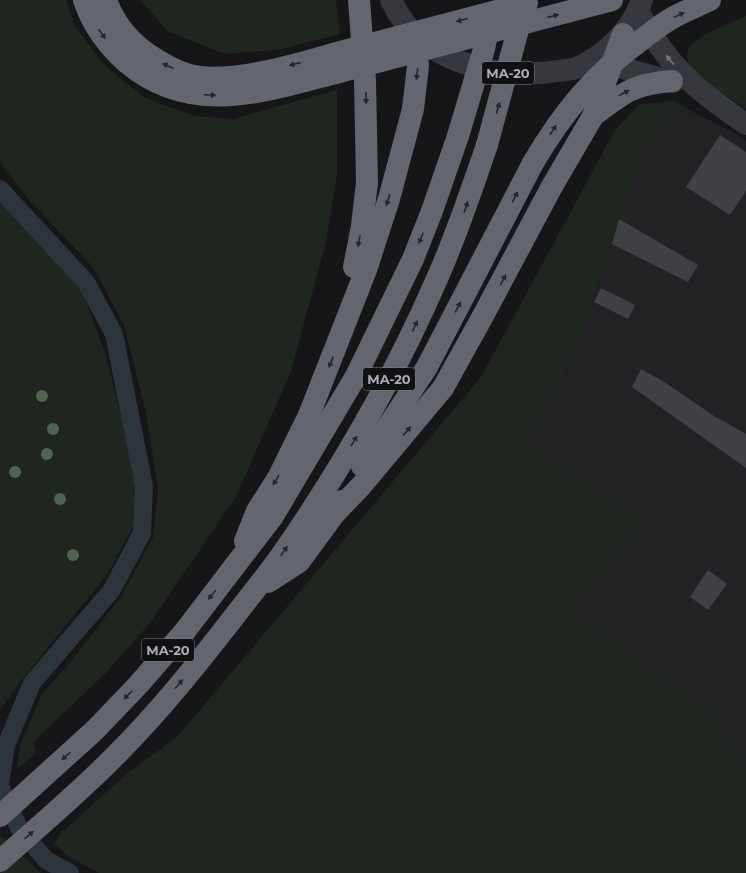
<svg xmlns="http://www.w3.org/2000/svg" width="746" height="873" viewBox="0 0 746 873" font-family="Montserrat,sans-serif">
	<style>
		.built { fill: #222225 }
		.green { fill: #1e261f }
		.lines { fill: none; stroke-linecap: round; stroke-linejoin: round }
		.canal { stroke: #2c353c; stroke-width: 18 }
		.building { fill: #404145 }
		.tertiary { stroke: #37383d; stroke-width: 22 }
		.motorway { stroke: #63666e; stroke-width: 22 }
		.motorway-bridge { stroke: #63666e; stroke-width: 22 }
		.tree { fill: #506452 }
		.oneway { fill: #26262a }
		.oneway2 { fill: #757881 }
		.labels { text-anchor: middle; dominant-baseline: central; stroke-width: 4; stroke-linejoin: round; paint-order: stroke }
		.shield { fill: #111113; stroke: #7b7e86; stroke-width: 1 }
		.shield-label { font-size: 13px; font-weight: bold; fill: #a8adb8 }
	</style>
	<rect width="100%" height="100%" fill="#161618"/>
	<!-- built -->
	<polygon class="built" points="670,110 697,114 729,130 746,141 746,759 729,749 715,714 569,611 524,442 565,375 604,269 634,171"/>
	<!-- green -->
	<g class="green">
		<polygon points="0,0 66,0 75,26 103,64 145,98 195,116 233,119 337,90 337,176 326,242 291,371 236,497 149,624 106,673 33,742 36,753 17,769 20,745 42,694 72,660 120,598 153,538 158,488 146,412 124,325 93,267 30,201 0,163"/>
		<polygon points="140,0 336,0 340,34 277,50 225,54 169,32"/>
		<polygon points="746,16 746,109 692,72 687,58 689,47 707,33"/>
		<polygon points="675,101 697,114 670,110 634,171 604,269 565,375 524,442 644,519 569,611 715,714 729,749 746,759 746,873 99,873 69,857 54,844 60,834 130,771 177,737 481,377 615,130 640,104"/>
		<polygon points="0,201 81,287 106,356 133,464 138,508 133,527 108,573 21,681 0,710"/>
		<polygon points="0,835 41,873 0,873"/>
	</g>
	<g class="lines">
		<!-- canal -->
		<g class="canal">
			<polyline points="0,189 86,282 114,334 144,486 142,533 111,591 32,683 6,745 0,784"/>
			<polyline points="0,786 19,828 46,860 70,873"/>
		</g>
	</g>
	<!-- building -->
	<g class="building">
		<polygon points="720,135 746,152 746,191 730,215 686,187"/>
		<polygon points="619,219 698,265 688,282 612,244"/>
		<polygon points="601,288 635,305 628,319 594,302"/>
		<polygon points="641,369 666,383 714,416 746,434 746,468 632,387"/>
		<polygon points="708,570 727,584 708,610 690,597"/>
	</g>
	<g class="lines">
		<!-- tertiary -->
		<g class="tertiary">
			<path d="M391 0C397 12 405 26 415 35 452 68 510 79 558 71 564 70 571 70 576 68 606 55 631 31 642 0"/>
			<path d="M641 16C668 67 699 92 746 124"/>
			<polyline points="594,66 612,65 673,82"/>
		</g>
		<!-- motorway -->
		<g class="motorway">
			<path d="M84 0C92 24 107 45 126 62 191 118 266 91 339 72"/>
			<path d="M106 0C114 22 129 41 148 54 161 63 174 70 189 75 227 85 295 65 333 54"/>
			<path d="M593 116C623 93 633 84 672 81"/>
			<polyline points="354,267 362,226 367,182 365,80 359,0"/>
			<polyline points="362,466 427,367 533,163"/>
			<polyline points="335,513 361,486 443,388 484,314 551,188 593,116 623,34"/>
			<polyline points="245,541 257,511 278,478 309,415 366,270 389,199 413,109 418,66 414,35"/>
			<polyline points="268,582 299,562 335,513 342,501"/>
			<polyline points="0,816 95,730 139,684 185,631 273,516 356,376 413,259 432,211 458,136"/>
			<path d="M0 861C39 826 80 792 117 754 160 711 199 662 237 613 253 592 270 572 285 550 343 466 395 375 436 281 456 237 471 191 487 145"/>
		</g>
		<!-- motorway-bridge -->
		<g class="motorway-bridge">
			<polyline points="333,54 527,3"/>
			<polyline points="339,72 612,0"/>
			<polyline points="458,136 484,49 490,21"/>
			<polyline points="487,145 523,11"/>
			<path d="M533 163C563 112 595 73 644 38 653 31 663 23 674 17 685 11 698 6 710 0"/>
		</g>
	</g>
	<!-- trees -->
	<g class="tree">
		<circle cx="42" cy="396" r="6"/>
		<circle cx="53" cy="429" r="6"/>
		<circle cx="47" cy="454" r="6"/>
		<circle cx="15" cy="472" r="6"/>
		<circle cx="60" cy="499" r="6"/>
		<circle cx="73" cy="555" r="6"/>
	</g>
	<!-- one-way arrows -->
	<defs><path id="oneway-solid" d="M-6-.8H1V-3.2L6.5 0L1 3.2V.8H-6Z"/></defs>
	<g class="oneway">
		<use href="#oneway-solid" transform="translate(679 15) rotate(-26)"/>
		<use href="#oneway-solid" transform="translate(553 16) rotate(-15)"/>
		<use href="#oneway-solid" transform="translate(462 20) rotate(165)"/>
		<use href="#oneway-solid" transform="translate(102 34) rotate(55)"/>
		<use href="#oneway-solid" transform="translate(295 64) rotate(166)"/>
		<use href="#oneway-solid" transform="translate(168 66) rotate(-156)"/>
		<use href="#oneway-solid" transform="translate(417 74) rotate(97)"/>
		<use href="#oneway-solid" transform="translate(624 93) rotate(-28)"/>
		<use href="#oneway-solid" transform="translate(210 95) rotate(3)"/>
		<use href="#oneway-solid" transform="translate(366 98) rotate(89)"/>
		<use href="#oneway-solid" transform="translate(498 108) rotate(-74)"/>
		<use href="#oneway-solid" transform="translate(553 130) rotate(-57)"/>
		<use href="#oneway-solid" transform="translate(515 197) rotate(-63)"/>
		<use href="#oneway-solid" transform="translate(388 200) rotate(107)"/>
		<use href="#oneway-solid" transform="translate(466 207) rotate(-71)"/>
		<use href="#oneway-solid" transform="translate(421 238) rotate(112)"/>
		<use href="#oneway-solid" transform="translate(359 241) rotate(101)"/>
		<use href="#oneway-solid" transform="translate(503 280) rotate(-62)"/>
		<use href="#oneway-solid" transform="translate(458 307) rotate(-62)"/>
		<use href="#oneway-solid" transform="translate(415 326) rotate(-65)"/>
		<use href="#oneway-solid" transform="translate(331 362) rotate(112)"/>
		<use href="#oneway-solid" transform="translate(407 431) rotate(-50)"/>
		<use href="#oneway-solid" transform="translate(354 441) rotate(-59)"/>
		<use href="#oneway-solid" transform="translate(276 480) rotate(121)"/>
		<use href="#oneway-solid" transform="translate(284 551) rotate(-55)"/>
		<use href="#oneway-solid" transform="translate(212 595) rotate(128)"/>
		<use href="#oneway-solid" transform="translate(179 684) rotate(-50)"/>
		<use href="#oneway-solid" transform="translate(128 695) rotate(134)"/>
		<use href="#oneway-solid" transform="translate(66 756) rotate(138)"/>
		<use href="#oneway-solid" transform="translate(29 835) rotate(-42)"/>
	</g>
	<use class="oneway2" href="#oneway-solid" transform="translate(670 60) rotate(-130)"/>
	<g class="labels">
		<!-- shield labels -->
		<g class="shield">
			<rect x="482" y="62" width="52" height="22" rx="3"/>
			<rect x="363" y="368" width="52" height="22" rx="3"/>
			<rect x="142" y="639" width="52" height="22" rx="3"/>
		</g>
		<g class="shield-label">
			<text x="508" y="73">MA-20</text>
			<text x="389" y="379">MA-20</text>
			<text x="168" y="650">MA-20</text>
		</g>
	</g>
</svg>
